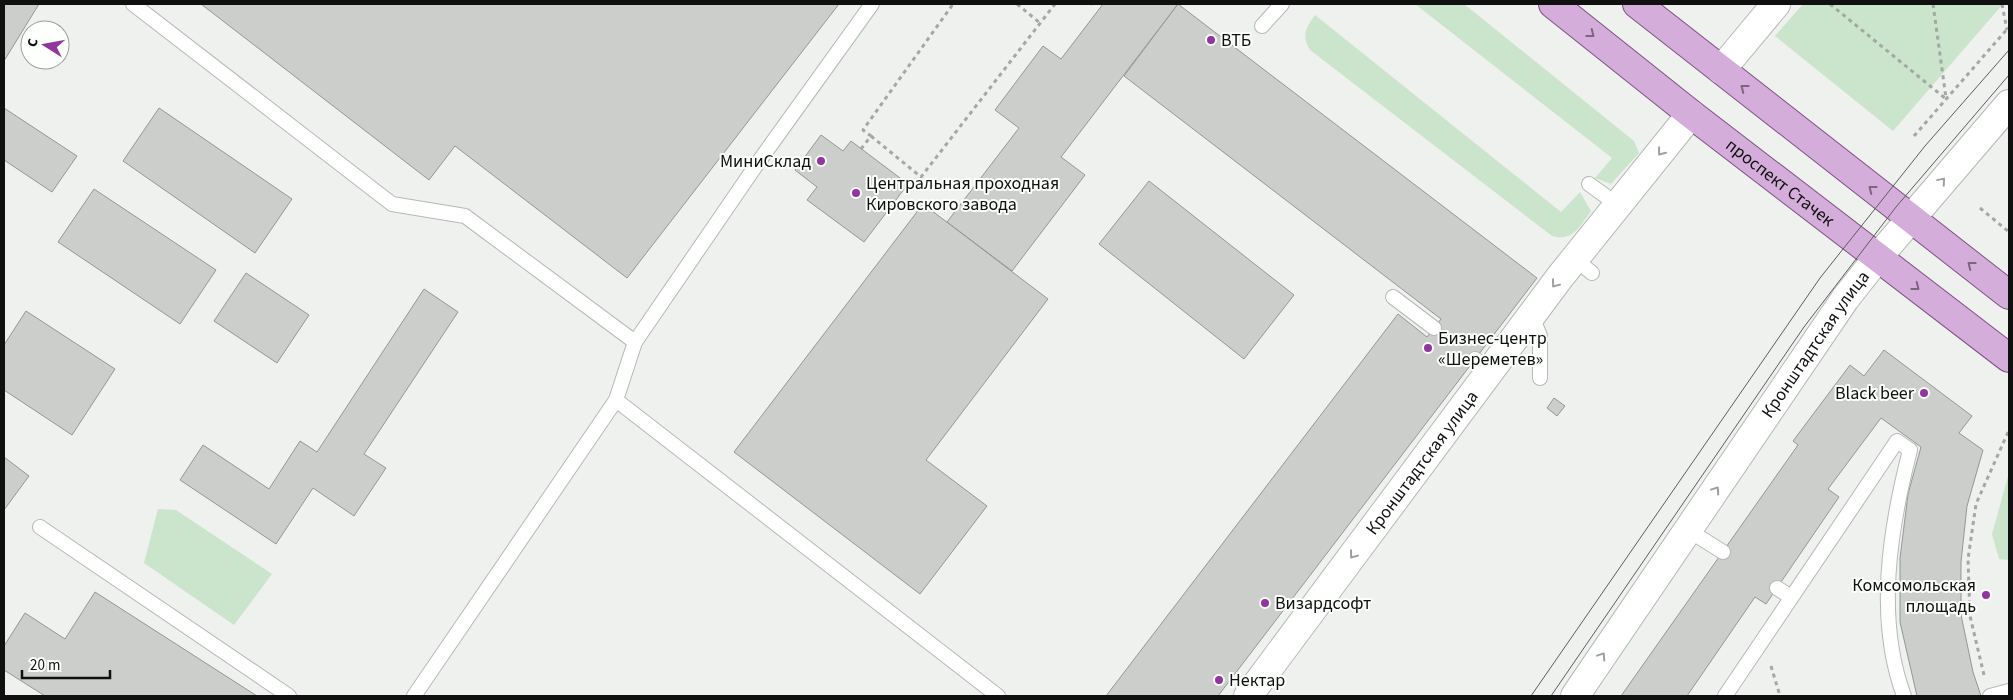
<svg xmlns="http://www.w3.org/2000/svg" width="2013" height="700" viewBox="0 0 2013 700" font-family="'Source Sans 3',sans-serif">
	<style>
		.green { fill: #cae5cb }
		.building { fill: #cbcecb; stroke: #949794 }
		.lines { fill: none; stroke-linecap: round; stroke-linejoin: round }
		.service-casing { stroke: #b6b9b6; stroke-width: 16 }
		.minor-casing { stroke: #b6b9b6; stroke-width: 30 }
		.primary-casing { stroke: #7e5283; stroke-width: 30 }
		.path { stroke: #a4a7a4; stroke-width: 3; stroke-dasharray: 4 4; stroke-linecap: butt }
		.service { stroke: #fff; stroke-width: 14 }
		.minor { stroke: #fff; stroke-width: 28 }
		.primary { stroke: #d5adda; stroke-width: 28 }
		.tram { stroke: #5c5d5c; stroke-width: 1 }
		.oneway { stroke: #7c667f }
		.oneway2 { stroke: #9f9f9f }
		.poi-dot { fill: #92359e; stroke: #fcfffc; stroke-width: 2 }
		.labels { text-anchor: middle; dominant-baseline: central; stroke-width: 4; stroke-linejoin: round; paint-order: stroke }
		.poi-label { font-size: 18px; fill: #0f100f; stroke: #fcfffc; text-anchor: start }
		.street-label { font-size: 18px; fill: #0f100f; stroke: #fcfffc }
	</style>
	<rect width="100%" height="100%" fill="#eef1ee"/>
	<!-- green -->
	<g class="green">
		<polygon points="1415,4 1464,4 1634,141 1639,153 1611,184 1595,178 1612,158"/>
		<polygon points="1803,4 2003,4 1893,131 1775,36"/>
		<path d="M1315 15 1561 212 1580 192 1591 211C1580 226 1573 242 1552 236L1310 50C1301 35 1306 28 1315 15Z"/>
		<polygon points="2009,473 2009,560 1999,559 1992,534"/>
		<polygon points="158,509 176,510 272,574 234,625 144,563"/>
	</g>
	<!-- building -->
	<g class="building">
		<polygon points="4,4 39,4 4,61"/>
		<polygon points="201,4 839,4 627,278 455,146 429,180"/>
		<polygon points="1103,4 1178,4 1061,157 1085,175 1012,271 947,222 1019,128 995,110 1043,46 1061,59"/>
		<polygon points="1178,4 1537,278 1218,696 1106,696 1398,314 1427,337 1441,319 1124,76"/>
		<polygon points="4,108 77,156 52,192 4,160"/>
		<polygon points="159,108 292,199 255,253 123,161"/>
		<polygon points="821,135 843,151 851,141 908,184 864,242 807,200 817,187 795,170"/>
		<polygon points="1149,181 1294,295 1244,359 1099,244"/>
		<polygon points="94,189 216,270 180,324 58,242"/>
		<polygon points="923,204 1048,299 926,460 987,506 920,594 734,452"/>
		<polygon points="246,273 309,315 277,363 214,321"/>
		<polygon points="424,289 458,312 364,454 386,468 354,516 313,488 276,544 180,480 203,445 269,489 300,441 317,452"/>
		<polygon points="26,311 115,369 72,435 4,390 4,345"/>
		<polygon points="1884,350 1972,416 1959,433 1983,450 1967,506 1961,562 1961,615 1973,672 1981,696 1917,696 1900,622 1900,558 1908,494 1921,447 1881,418 1828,489 1839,497 1766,604 1755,597 1687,696 1621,696 1798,445 1793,441 1850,365 1864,376"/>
		<polygon points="1554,398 1565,406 1557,416 1547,408"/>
		<polygon points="4,457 29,476 4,510"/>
		<polygon points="95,592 257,696 45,696 4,670 4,646 25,613 65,639"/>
	</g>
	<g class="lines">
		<defs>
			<g id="service">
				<polyline points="133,4 392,204 465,216 635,342"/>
				<polyline points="1262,26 1282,4"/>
				<polyline points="1589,184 1618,205"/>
				<polyline points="1575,259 1592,273"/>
				<polyline points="1393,297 1434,328"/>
				<polyline points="1532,316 1540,336 1540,378"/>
				<polyline points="1475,359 1491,370"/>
				<polyline points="616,400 998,696"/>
				<polyline points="40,527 289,696"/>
				<polyline points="1688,530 1723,552"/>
				<polyline points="1777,588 1791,597"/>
				<polyline points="414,696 616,400 635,342 757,164 872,4"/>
				<path d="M1725 696 1897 441 1910 450C1890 528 1875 618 1904 696"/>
				<polyline points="1990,696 2009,691"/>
			</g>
			<g id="minor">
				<polyline points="1721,70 1776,4"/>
				<path id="s1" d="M1248 696 1560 277 1691 114"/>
				<path id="s2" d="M1575 696 1845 299 1878 257 2009 104"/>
			</g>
			<g id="primary">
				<path id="s3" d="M1553 4 1691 114 2009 358"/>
				<polyline points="1637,4 2009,295"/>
			</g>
		</defs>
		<!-- service casing -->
		<use href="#service" class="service-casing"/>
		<!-- minor casing -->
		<use href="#minor" class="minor-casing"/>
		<!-- primary casing -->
		<use href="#primary" class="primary-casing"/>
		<!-- path -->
		<g class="path">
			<polyline points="1017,4 1040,23"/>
			<polyline points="1091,4 1092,4"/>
			<polyline points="1830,4 1946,99"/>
			<polyline points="1933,4 1946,98"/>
			<polyline points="2002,4 2007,30"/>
			<polyline points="871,136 921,177 1055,4"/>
			<polyline points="1914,136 2009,27"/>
			<polyline points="861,149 871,136 863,130 953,4"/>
			<polyline points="1980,208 2009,232"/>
			<polyline points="1771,666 1780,696"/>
			<polyline points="1984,675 1970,616 1968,559 1976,504 2009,430"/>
		</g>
		<!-- service -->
		<use href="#service" class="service"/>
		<!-- minor -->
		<use href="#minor" class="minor"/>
		<!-- primary -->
		<use href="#primary" class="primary"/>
		<!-- tram -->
		<g class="tram">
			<polyline points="1531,696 1820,278 1925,146 2009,50"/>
			<polyline points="1551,696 1804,327 1896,207 2009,75"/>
		</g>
	</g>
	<!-- one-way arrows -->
	<defs><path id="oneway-chevron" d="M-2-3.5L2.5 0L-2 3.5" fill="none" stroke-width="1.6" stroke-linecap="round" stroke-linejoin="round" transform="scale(1.25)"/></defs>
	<g class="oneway">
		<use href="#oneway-chevron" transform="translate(1591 34) rotate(38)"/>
		<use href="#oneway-chevron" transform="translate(1744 88) rotate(-142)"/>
		<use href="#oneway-chevron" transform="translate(1872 189) rotate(-142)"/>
		<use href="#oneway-chevron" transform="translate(1971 265) rotate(-142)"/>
		<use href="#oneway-chevron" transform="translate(1916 287) rotate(38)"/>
	</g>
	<g class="oneway2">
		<use href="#oneway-chevron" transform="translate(1661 152) rotate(128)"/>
		<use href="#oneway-chevron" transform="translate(1942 181) rotate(-50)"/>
		<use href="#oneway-chevron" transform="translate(1555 284) rotate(127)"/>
		<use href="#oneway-chevron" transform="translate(1716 490) rotate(-56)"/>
		<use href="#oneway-chevron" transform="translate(1353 555) rotate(127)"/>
		<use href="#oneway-chevron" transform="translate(1602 656) rotate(-56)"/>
	</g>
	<!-- markers -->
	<g class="poi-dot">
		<circle cx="1211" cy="40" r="5"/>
		<circle cx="821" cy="161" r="5"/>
		<circle cx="856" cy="193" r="5"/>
		<circle cx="1428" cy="348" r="5"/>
		<circle cx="1924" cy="393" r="5"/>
		<circle cx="1986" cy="595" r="5"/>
		<circle cx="1265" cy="603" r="5"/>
		<circle cx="1219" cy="680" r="5"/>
	</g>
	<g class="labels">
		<!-- poi labels -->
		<g class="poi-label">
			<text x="1221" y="40">ВТБ</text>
			<text x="811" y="161" text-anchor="end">МиниСклад</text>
			<text x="866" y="183">Центральная проходная<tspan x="866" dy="21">Кировского завода</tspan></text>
			<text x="1438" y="338">Бизнес-центр<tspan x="1438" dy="21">«Шереметев»</tspan></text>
			<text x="1914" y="393" text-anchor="end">Black beer</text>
			<text x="1976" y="585" text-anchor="end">Комсомольская<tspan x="1976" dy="21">площадь</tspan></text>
			<text x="1275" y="603">Визардсофт</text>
			<text x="1229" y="680">Нектар</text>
		</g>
		<!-- street labels -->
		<g class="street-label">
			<text stroke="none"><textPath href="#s3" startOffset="289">проспект Стачек</textPath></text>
			<text stroke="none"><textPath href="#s2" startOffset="426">Кронштадтская улица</textPath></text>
			<text stroke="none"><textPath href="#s1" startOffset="291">Кронштадтская улица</textPath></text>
		</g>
	</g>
	<!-- border -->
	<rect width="2013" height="700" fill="none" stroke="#0f100f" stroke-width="10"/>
	<!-- north arrow -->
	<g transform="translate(45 45) rotate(281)"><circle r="24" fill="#fcfffc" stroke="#9d9f9d"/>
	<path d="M0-4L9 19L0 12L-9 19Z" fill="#92359e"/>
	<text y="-8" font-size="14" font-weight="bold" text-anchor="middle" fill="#0f100f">С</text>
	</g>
	<!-- scale -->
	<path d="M22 670v8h88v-8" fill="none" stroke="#0f100f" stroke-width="2.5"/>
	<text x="30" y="670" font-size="15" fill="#0f100f" stroke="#fcfffc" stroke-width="4" paint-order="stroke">20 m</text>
</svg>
